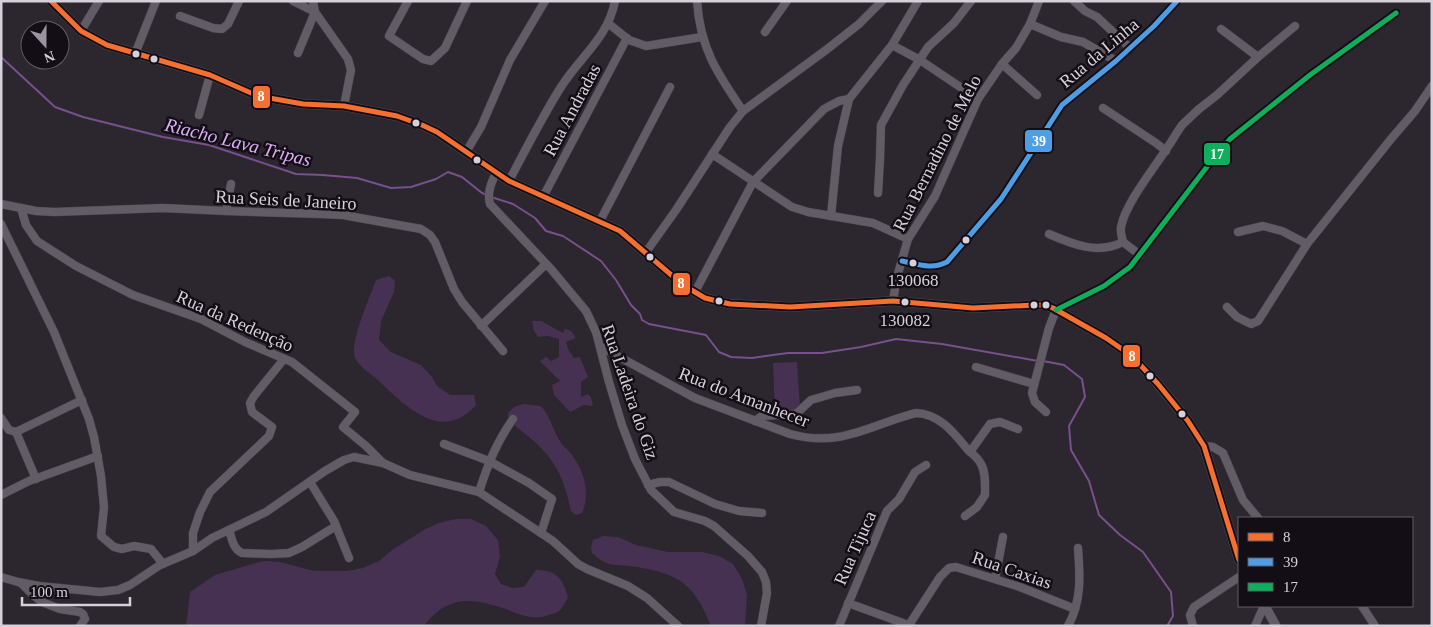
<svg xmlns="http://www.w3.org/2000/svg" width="1433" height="627" viewBox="0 0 1433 627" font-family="'Times New Roman',serif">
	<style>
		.green { fill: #463152 }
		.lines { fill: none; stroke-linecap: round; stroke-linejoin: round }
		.stream { stroke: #77508d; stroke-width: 2 }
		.minor-casing { stroke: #46424a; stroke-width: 9 }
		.major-casing { stroke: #46424a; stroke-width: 10 }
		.minor { stroke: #625c66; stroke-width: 8 }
		.major { stroke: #635c69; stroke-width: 9 }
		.bus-1-casing { stroke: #130e15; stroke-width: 9 }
		.bus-2-casing { stroke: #130e15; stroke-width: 9 }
		.bus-3-casing { stroke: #130e15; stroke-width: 9 }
		.bus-1 { stroke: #f46f30; stroke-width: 5 }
		.bus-2 { stroke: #4d9ee5; stroke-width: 5 }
		.bus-3 { stroke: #0daf5c; stroke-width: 5 }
		.bus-dot { fill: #d6d0db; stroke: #130e15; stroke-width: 2 }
		.labels { text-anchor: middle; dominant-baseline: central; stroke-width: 5; stroke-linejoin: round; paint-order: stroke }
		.bus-label { font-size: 17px; fill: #d6d0db; stroke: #130e15 }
		.street-label { font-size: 18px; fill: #d6d0db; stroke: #130e15 }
		.water-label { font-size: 19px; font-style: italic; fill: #dbadf7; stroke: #130e15 }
		.line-badge { stroke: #130e15; stroke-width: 2 }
		.badge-label { font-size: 14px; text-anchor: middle; font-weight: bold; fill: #fff }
	</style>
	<rect width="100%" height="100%" fill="#2c262f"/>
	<!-- green -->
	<g class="green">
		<path d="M389 276 395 281 394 292 381 321 379 340 391 352 421 365 432 377 437 386 450 395H474L476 405C443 443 407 408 380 382 372 374 360 368 355 358 349 343 370 297 376 280Z"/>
		<polygon points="532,321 541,321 563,333 565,329 571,331 576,338 566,342 568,349 574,358 580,357 588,377 581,382 581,397 588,394 591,398 593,406 584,405 570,412 554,395 552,385 560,381 540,361 546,357 551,361 559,357 559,339 548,336 538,337 534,331"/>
		<polygon points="797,362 800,409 775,412 773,363"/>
		<path d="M524 404 541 406C551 417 553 431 561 443 565 448 571 452 574 458 585 474 590 495 582 513L576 515 571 511C561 462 546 450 508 420V413L514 407Z"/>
		<path d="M455 519H471L486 526 498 540 500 557 495 574 501 584 512 588 524 587 536 570C557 570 563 579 568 598 565 602 563 608 559 611 557 613 552 614 549 615 536 620 523 616 511 611 476 599 450 592 424 626H186L190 592 215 575 263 561 280 562 314 571H347L363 568 379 561 392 550 424 530 439 523Z"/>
		<path d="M603 536 618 537 636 545 668 552H702L719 556 733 564 742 579 747 595 745 626H711C693 581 677 573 630 566 623 565 611 566 604 562 600 560 596 556 592 553L591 548 593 540Z"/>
	</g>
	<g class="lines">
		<!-- stream -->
		<g class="stream">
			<polyline points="1,57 55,107 83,117 163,137 209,145 296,174 323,175 357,178 391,188 411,187 436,179 448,172 462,177 482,193 487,195"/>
			<polyline points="491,197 513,204 535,218 546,231 563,236 601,261 616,280 631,305 640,314 642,320 649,324 706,335 719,352 731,357 752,358 788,353 822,353 861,347 896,339 942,344 1038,361"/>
			<polyline points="1043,361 1064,365 1082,379 1085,397 1069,426 1071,450 1089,481 1099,515 1120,535 1143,552 1171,592 1173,616 1167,626"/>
		</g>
		<defs>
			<g id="minor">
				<polyline points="293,1 315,12 348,59 351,70 344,106"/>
				<polyline points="408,1 389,36 423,59 431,61 445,48 467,1"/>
				<path d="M697 1C700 48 717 73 743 111"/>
				<polyline points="1074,1 1085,11 1097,17 1130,48"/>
				<polyline points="180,16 213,28 222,29 228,24 239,1"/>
				<polyline points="609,24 629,40 646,46 702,37"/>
				<polyline points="1030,24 1061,37 1083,42 1116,61"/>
				<polyline points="1221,29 1258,57"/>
				<polyline points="81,31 99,1"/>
				<polyline points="765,32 787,1"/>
				<polyline points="892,45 920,60 978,99"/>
				<polyline points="298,53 315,12 313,1"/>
				<polyline points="135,54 156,1"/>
				<polyline points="1002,64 1037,95"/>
				<polyline points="1103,108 1156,143 1166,151"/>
				<polyline points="199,115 210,75"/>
				<polyline points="466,152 481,127 510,60 545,1"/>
				<polyline points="712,154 792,207 808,212 873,223 908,239"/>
				<path d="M496 173C491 183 487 193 490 204L551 269 586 311 596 332 609 382 622 425 635 459 651 490 674 512 705 521 714 526 748 556 762 572 766 582 767 593 761 626"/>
				<path d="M509 181C526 149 542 117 561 87 580 57 608 38 615 1"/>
				<polyline points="878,193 880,159 881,125 903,85 928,47 954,23 971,1"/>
				<polyline points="543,197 627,38"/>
				<polyline points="1,204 36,211 54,212 163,208 226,211 321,214 343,215 421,229 430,235 435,242 454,289 462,302 503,351"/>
				<polyline points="21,208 26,225 37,241 76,266 133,295 201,319 245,342 292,362 355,412 343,427 366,446 383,463"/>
				<polyline points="226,211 231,184"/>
				<polyline points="831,216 838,146 849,99 892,45 918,1"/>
				<polyline points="600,221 670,87"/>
				<polyline points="1,224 54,332 89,419 94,437 101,476 104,507 101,536 114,547 122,549 134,546 151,549 163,564"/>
				<polyline points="1238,232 1263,226 1282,231 1307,244"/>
				<path d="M1049 234C1072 244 1098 255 1123 242"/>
				<polyline points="646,252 676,210 730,127 743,111 826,50 859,24 882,1"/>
				<path d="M1140 255 1123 242C1122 237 1120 232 1121 227 1126 200 1162 159 1176 134L1182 125 1199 109 1217 95 1258 57 1295 26"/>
				<path d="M902 261C917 264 932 270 947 262L1001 199 1062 105 1116 61 1154 26 1177 1"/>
				<polyline points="695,292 753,182 824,109 839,101 849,99"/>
				<polyline points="893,301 897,277 908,239 935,196 978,99 1002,64 1016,48 1030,24 1039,1"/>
				<polyline points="1227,307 1237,317 1251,324 1258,321 1307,244 1391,139 1415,111 1432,86"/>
				<polyline points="481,326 546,264"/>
				<path d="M601 347 695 398 790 434C841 448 869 425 916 413 940 414 954 433 968 450 973 454 978 458 981 464 986 473 985 485 985 495L977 507 965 516"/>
				<polyline points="976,367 1034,384"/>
				<polyline points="1046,412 1035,402 1032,393 1049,328 1056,310 1104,286 1130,267 1213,159 1230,139 1310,75 1396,13"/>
				<polyline points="1,418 9,430 16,432"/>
				<polyline points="755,421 762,416 796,414 811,400 835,393 857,390"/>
				<polyline points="16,432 82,400"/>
				<polyline points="16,432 36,479"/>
				<polyline points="444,444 489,461 529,483 552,499 541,533"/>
				<polyline points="1204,446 1213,447 1223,453 1243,500 1258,518"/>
				<polyline points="970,452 990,424 1000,422 1018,429"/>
				<polyline points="310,482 334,521 349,558"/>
				<polyline points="648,485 660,482 669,482 715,504 739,511 762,513"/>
				<path d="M479 492C488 464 496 443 513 419"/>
				<polyline points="1,495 29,481 98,456"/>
				<path d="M229 530C232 539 233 549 242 553L272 554 289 553 302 547 336 526"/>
				<polyline points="193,551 193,533 200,512 210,492 269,436 272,427 252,412 250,403 254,396 284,359"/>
				<polyline points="1,577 18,582 39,586 100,592 118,590 130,585 160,565 193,551 212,538 266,512 325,471 344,460 354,457 383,463 410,475 479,492 553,541 578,564 587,569 628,586 647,598 678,626"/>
				<polyline points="995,579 1003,537"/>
				<polyline points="21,583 33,595 42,602 60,609 80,612 83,614 85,619 80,626"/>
				<polyline points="848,603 911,626"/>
				<polyline points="1362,606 1375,626"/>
				<polyline points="909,625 940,577 949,568 956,567 1020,587 1075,609"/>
				<polyline points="839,626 887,511 899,499 915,472 926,465"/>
				<path d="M1068 626C1082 601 1080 575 1078 548"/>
				<polyline points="1193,626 1190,615 1194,607 1239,577"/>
				<polyline points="1255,626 1264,606"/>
			</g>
			<g id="major">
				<polyline points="51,1 81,31 107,45 210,75 258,96 303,104 344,106 397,116 422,125 437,132 509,181 620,231 683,285 705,298 717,301 730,304 790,307 893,301 973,308 1035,305 1046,305 1053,308 1106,338 1132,356 1158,384 1188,421 1204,446 1239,560"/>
				<polyline points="1265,606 1276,626"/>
			</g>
		</defs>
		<!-- minor casing -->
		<use href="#minor" class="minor-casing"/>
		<!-- major casing -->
		<use href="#major" class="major-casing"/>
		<!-- minor -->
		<use href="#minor" class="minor"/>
		<!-- major -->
		<use href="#major" class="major"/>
		<defs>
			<polyline id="bus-1" points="51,1 81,31 107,45 210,75 258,96 303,104 344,106 397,116 422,125 437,132 509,181 620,231 683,285 705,298 717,301 730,304 790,307 893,301 973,308 1035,305 1046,305 1053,308 1106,338 1132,356 1158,384 1188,421 1204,446 1239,560"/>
			<path id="bus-2" d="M902 261C917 264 932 270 947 262L1001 199 1062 105 1116 61 1154 26 1177 1"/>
			<polyline id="bus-3" points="1056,310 1104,286 1130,267 1213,159 1230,139 1310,75 1396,13"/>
		</defs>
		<!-- bus-1 casing -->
		<use href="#bus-1" class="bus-1-casing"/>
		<!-- bus-2 casing -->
		<use href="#bus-2" class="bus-2-casing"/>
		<!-- bus-3 casing -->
		<use href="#bus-3" class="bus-3-casing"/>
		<!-- bus-1 -->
		<use href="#bus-1" class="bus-1"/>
		<!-- bus-2 -->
		<use href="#bus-2" class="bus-2"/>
		<!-- bus-3 -->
		<use href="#bus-3" class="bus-3"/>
	</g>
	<!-- markers -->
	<g class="bus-dot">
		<circle cx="136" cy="54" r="4.5"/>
		<circle cx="154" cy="59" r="4.5"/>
		<circle cx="416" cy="123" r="4.5"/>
		<circle cx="477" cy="160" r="4.5"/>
		<circle cx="966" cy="240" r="4.5"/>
		<circle cx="650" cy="257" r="4.5"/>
		<circle cx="913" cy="263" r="4.5"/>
		<circle cx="719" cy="301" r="4.5"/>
		<circle cx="905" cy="302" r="4.5"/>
		<circle cx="1034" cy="305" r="4.5"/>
		<circle cx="1046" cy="305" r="4.5"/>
		<circle cx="1150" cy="376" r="4.5"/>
		<circle cx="1182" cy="414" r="4.5"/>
	</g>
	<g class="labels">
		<!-- bus labels -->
		<g class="bus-label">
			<text x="913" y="280">130068</text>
			<text x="905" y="320">130082</text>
		</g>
		<!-- street labels -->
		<g class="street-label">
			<text transform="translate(1099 53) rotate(-40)">Rua da Linha</text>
			<text transform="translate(572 110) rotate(-62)">Rua Andradas</text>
			<text transform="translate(937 153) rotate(-63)">Rua Bernadino de Melo</text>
			<text transform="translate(286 200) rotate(3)">Rua Seis de Janeiro</text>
			<text transform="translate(235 321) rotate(24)">Rua da Redenção</text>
			<text transform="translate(630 392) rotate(71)">Rua Ladeira do Giz</text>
			<text transform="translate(744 397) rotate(21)">Rua do Amanhecer</text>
			<text transform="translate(855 548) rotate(-66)">Rua Tijuca</text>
			<text transform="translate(1012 570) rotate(19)">Rua Caxias</text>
		</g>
		<!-- water labels -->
		<g class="water-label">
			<text transform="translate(238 142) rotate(14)">Riacho Lava Tripas</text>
		</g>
	</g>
	<g class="line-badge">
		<rect x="252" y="85" width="19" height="24" rx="5" fill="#f46f30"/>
		<rect x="1024" y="129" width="29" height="24" rx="5" fill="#4d9ee5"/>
		<rect x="1203" y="142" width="28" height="24" rx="5" fill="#0daf5c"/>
		<rect x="672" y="272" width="19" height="24" rx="5" fill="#f46f30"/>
		<rect x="1122" y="344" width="19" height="24" rx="5" fill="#f46f30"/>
	</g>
	<g class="badge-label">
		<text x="261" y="101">8</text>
		<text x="1039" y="146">39</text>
		<text x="1217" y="159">17</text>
		<text x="681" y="288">8</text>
		<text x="1132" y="361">8</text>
	</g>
	<!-- border -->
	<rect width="1433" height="627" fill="none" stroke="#d6d0db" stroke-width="5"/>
	<!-- legend -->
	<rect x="1238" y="517" width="175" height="90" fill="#130e15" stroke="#615c64"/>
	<rect x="1248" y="533" width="25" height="8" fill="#f46f30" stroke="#615c64"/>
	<text x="1283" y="542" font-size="15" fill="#d6d0db">8</text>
	<rect x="1248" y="558" width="25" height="8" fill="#4d9ee5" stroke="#615c64"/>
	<text x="1283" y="567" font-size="15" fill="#d6d0db">39</text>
	<rect x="1248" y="583" width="25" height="8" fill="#0daf5c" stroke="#615c64"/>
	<text x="1283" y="592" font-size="15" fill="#d6d0db">17</text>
	<!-- north arrow -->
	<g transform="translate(45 45) rotate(159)"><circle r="24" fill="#130e15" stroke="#615c64"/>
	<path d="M0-4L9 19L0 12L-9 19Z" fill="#9a949f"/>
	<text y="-8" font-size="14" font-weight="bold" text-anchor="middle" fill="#d6d0db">N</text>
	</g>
	<!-- scale -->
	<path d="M22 597v8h108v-8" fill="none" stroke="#d6d0db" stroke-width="2.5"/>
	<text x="30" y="597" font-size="15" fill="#d6d0db" stroke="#130e15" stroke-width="4" paint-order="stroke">100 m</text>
</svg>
